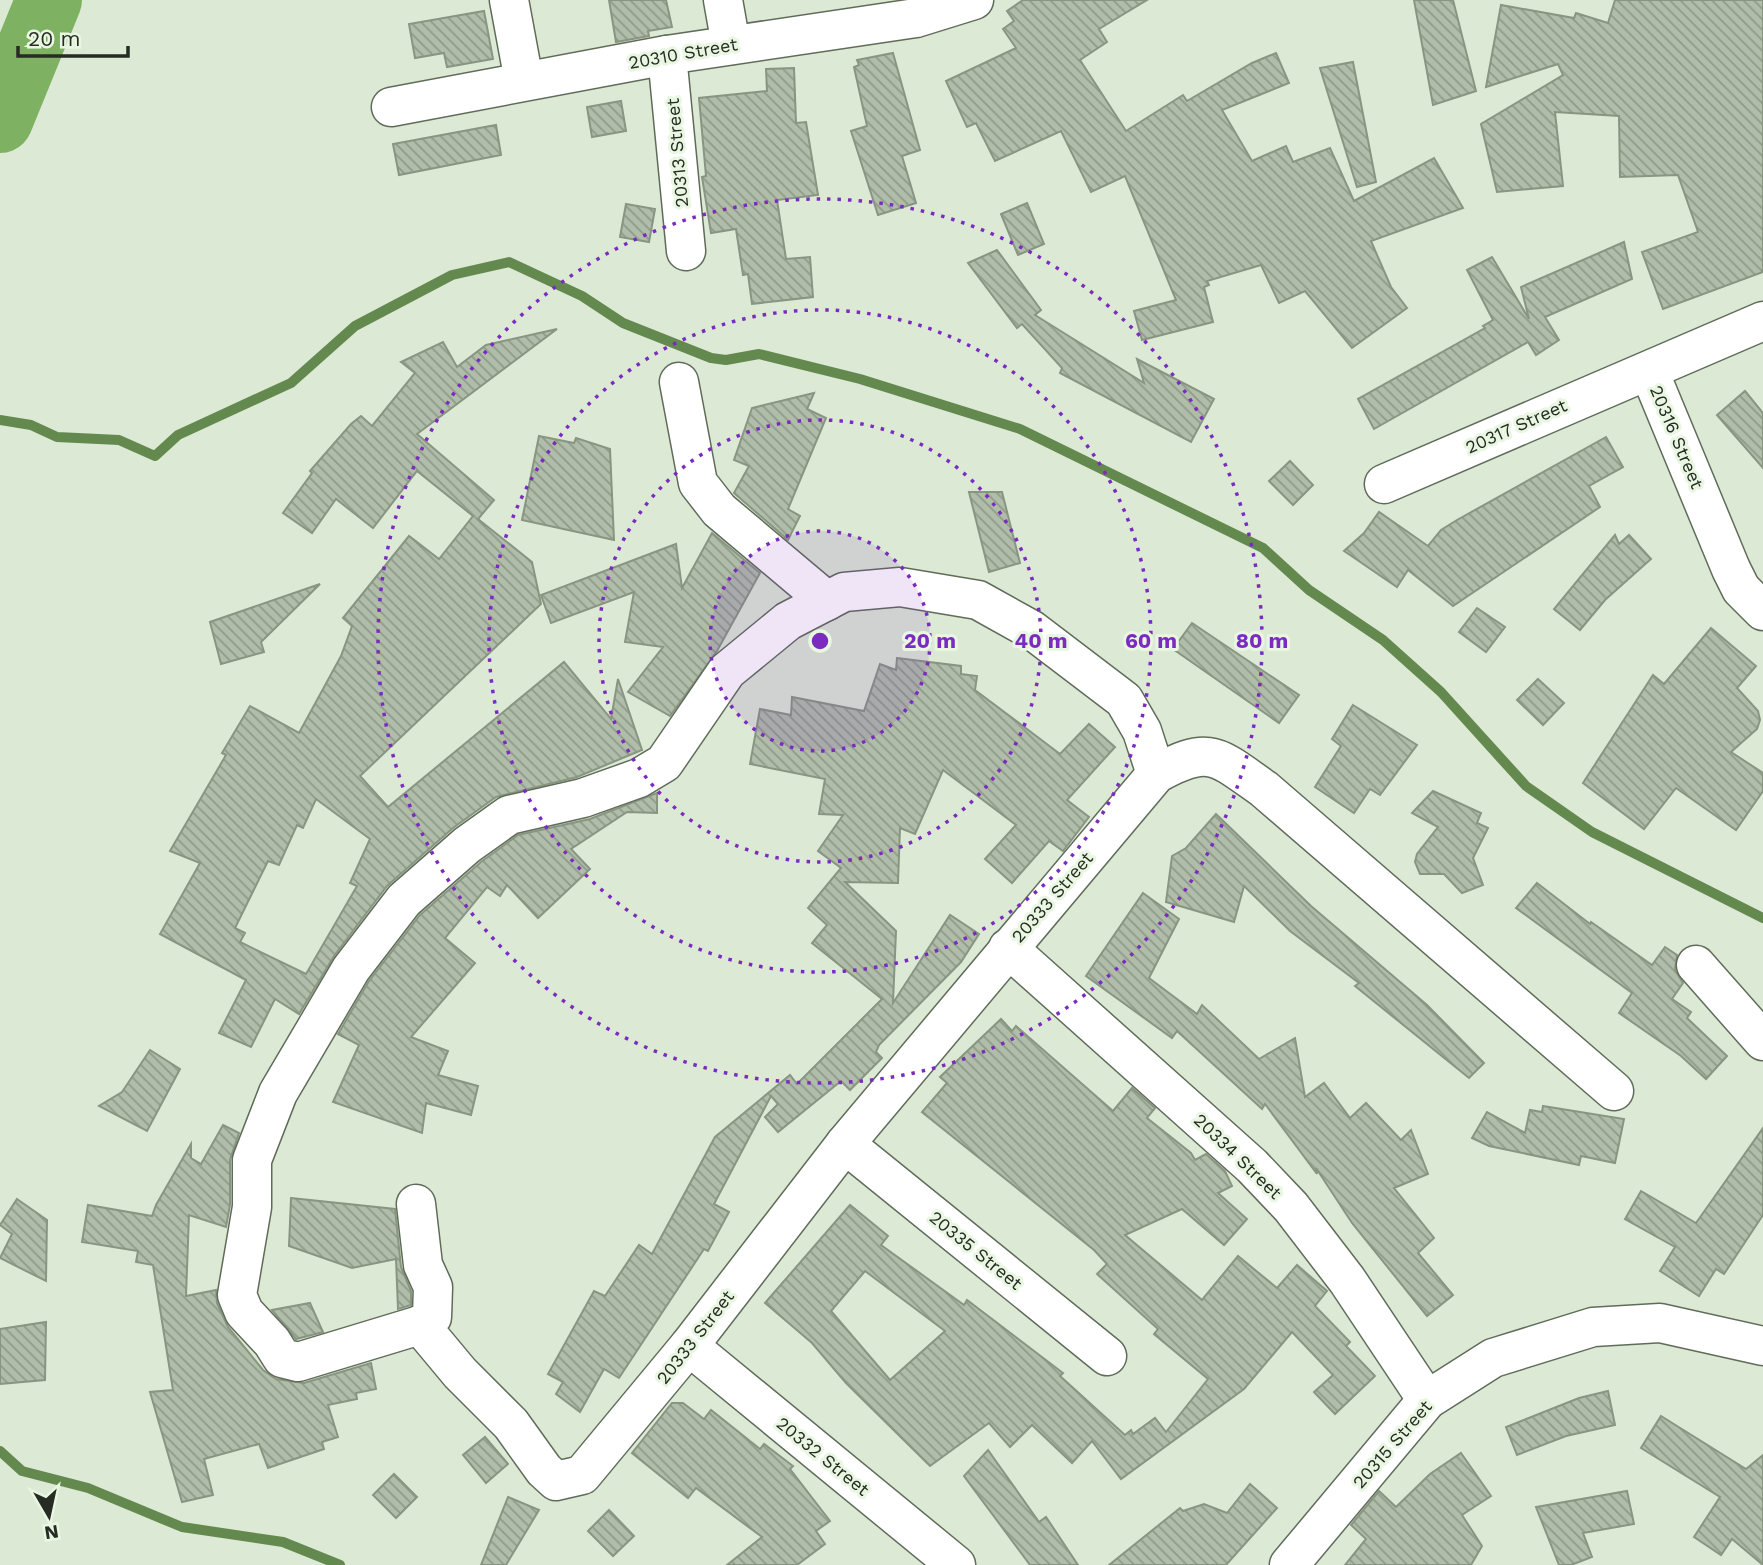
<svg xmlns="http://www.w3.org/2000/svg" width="1763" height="1565" viewBox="0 0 1763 1565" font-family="'Work Sans',sans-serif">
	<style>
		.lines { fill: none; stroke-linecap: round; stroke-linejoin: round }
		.stream { stroke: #64894f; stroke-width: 10 }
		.river { stroke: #7fb162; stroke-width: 66 }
		.building { fill: url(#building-back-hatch); stroke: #889581; stroke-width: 2; fill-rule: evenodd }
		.minor-casing { stroke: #606c5a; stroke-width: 41 }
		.minor { stroke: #fff; stroke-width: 38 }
		.ring { fill: none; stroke: #7b2cbf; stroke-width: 3.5; stroke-dasharray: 3.5 7 }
		.labels { text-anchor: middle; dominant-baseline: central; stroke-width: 6; stroke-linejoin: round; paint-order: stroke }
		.street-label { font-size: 18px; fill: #262b23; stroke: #e9f7e2 }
		.centre { fill: #7b2cbf; stroke: #e9f7e2; stroke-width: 3.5 }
		.ring-label { font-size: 21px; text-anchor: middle; font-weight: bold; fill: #7b2cbf; stroke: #e9f7e2; stroke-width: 6; stroke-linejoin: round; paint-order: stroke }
	</style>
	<defs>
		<pattern id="building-back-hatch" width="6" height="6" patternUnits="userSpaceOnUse" patternTransform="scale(1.75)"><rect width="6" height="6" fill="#b0bda9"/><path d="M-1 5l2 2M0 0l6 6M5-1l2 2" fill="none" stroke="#8f9a89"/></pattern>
	</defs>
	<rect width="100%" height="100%" fill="#dcead5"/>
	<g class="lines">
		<!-- stream -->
		<g class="stream">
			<polyline points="0,420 31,425 57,437 119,440 155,456 178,435 291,383 355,326 452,275 509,262 582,296 623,323 711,358 726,360 759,354 860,379 1020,429 1263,548 1309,590 1383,640 1441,692 1526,786 1592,832 1763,918"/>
			<polyline points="0,1451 22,1471 88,1488 182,1527 283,1542 340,1565"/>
		</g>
		<!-- river -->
		<polyline class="river" points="0,120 49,0"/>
	</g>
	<!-- building -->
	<g class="building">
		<polygon points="609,0 666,0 672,27 648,31 649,36 616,42"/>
		<polygon points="1023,0 1147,0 1099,29 1107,42 1080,60 1126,131 1183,95 1187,101 1252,63 1276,53 1289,83 1222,110 1252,161 1286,146 1293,162 1330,148 1354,201 1434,158 1463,208 1371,241 1391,287 1407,308 1352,348 1305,291 1279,303 1261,265 1207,281 1209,285 1204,287 1213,322 1142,340 1134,311 1176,300 1125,176 1091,192 1061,131 995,161 976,123 967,127 946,81 1016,48 1003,29 1014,21 1007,11"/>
		<polygon points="1414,0 1453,0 1476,91 1433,105"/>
		<polygon points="1615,0 1763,0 1763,272 1663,309 1642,252 1698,232 1678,175 1620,177 1619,116 1555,112 1563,186 1497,192 1481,124 1563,75 1558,64 1486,87 1501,5 1574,18 1576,13 1608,23"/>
		<polygon points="484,11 493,59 447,67 444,53 415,58 409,24"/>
		<polygon points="893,53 920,150 902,156 916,203 878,215 851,131 867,126 854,67 859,65 857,60"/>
		<polygon points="1353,62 1376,182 1357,187 1320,68"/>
		<polygon points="794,68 796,123 806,122 818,195 777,200 786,259 810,257 813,297 752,304 748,274 743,275 736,229 711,233 702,177 706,176 699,98 767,91 766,69"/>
		<polygon points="621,101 626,131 592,137 587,107"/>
		<polygon points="496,125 501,155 399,175 393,144"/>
		<polygon points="1027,203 1044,244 1018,255 1001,214"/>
		<polygon points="626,204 655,209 649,242 620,237"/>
		<polygon points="1624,242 1632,279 1545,317 1559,340 1536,355 1528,342 1374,429 1358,399 1485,328 1483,326 1493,320 1467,270 1492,257 1529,319 1521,287"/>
		<polygon points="997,250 1041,310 1035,315 1144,383 1137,359 1214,399 1191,442 1060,373 1062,368 1022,324 1017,328 968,263"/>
		<path d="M557 329 417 434 494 500 478 519 532 562 541 604 360 776 388 807 564 662 611 719 618 679 642 750 577 777 496 797 453 828 387 886 334 956 299 1014 275 999 251 1047 219 1033 246 980 160 934 200 863 170 851 226 755 222 753 250 706 299 733 341 656 352 626 343 618 409 536 439 559 473 516 417 471 373 528 336 499 312 533 283 513 312 473 310 471 351 424 361 416 372 426 415 373 401 362 443 342 457 367 486 345ZM316 799 370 839 350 883 357 886 306 974 240 942 245 933 235 928 268 861 279 865 297 825 303 828Z"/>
		<polygon points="1745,391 1763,413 1763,468 1717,415"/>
		<polygon points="814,393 807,409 826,418 788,509 800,516 788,540 734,493 749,466 734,460 752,408"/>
		<polygon points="539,436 574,443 576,438 610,449 614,540 522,520"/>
		<polygon points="1606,437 1623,467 1589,486 1600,507 1453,606 1408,570 1397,587 1344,551 1364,533 1379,512 1428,546 1441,530 1457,520"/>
		<polygon points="1290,461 1313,485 1293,505 1269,481"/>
		<polygon points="969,492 1002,492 1020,563 989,572"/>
		<polygon points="712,533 760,573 717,651 670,716 628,692 663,647 625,642 634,592 551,623 541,595 676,544 682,588"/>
		<polygon points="1615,535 1619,544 1629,535 1651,559 1605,600 1580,630 1554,609"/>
		<polygon points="320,584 261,642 264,652 221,664 210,622"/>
		<polygon points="1477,608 1505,627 1486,652 1459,632"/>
		<polygon points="1192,623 1299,695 1279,723 1173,649"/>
		<polygon points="1711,628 1756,666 1737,688 1758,711 1760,720 1757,729 1731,752 1763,773 1763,791 1736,830 1676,788 1644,829 1583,783 1653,675 1664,684"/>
		<polygon points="897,658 961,666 961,674 977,676 975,690 1060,754 1089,724 1115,747 1067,800 1089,817 1063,851 1049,841 1012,883 985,859 1016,825 943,770 915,834 900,828 898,883 845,882 896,931 893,1003 950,915 979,934 961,962 879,1045 876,1052 882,1058 850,1090 841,1081 778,1132 765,1117 778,1104 771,1096 714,1204 729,1212 708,1251 704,1249 619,1378 604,1369 580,1412 556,1394 563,1382 548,1374 594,1291 605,1296 639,1245 652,1254 715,1137 790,1075 797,1084 882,999 812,943 827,925 808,908 841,868 818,851 843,815 819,814 825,779 750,764 760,709 791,715 792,697 864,711 880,664 896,670"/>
		<polygon points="1538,679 1564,703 1543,725 1517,700"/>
		<polygon points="1353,705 1417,745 1380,795 1370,789 1354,813 1315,787 1341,746 1332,739"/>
		<polygon points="1433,791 1481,813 1477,823 1488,828 1473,858 1483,885 1462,893 1444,874 1420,874 1415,862 1417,854 1438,827 1412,813"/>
		<polygon points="657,793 657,813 627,812 571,849 590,869 538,918 507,885 500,896 487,887 445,938 475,963 411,1037 448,1051 438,1075 478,1086 471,1115 426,1103 422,1133 333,1102 359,1045 338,1034 369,981 420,915 481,862 518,835 590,819"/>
		<polygon points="1216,814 1311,906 1427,1005 1484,1063 1469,1078 1355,986 1359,983 1290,931 1244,886 1234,922 1166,902 1172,856 1186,848"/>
		<polygon points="1537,883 1590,924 1591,922 1652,965 1665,947 1677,955 1675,970 1683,983 1672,999 1691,1012 1687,1018 1727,1056 1706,1079 1681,1056 1619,1013 1632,993 1516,908"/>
		<polygon points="1143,893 1179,919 1149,978 1197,1014 1202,1005 1259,1059 1295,1038 1305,1097 1324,1083 1350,1118 1366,1103 1401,1140 1411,1130 1428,1174 1394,1188 1434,1238 1418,1253 1453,1295 1427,1316 1352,1223 1316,1168 1317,1174 1265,1104 1262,1109 1177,1031 1172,1038 1086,976"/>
		<path d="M1001 1019 1012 1031 1016 1026 1113 1111 1132 1088 1155 1108 1147 1118 1191 1153 1195 1160 1206 1154 1225 1171 1232 1186 1218 1193 1247 1219 1224 1245 1182 1209 1125 1235 1202 1300 1238 1256 1277 1288 1297 1265 1327 1291 1315 1306 1350 1342 1346 1346 1375 1376 1335 1414 1314 1392 1333 1375 1292 1332 1244 1389 1121 1479 1092 1441 1072 1463 1032 1425 1010 1447 989 1423 930 1466 846 1383 812 1343 765 1303 850 1205 888 1236 881 1245 964 1305 967 1300 1063 1373 1060 1376 1125 1435 1131 1430 1133 1434 1155 1418 1166 1432 1208 1379 1154 1334 1158 1329 1097 1274 1107 1264 1094 1250 922 1112 947 1083 940 1077ZM865 1271 945 1331 890 1380 831 1311Z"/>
		<polygon points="150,1050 180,1069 147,1131 99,1106 122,1092"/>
		<polygon points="1543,1106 1624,1119 1615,1163 1581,1156 1579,1165 1489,1146 1472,1138 1487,1112 1525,1133 1530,1110 1542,1112"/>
		<polygon points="223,1125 239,1133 230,1160 230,1205 226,1227 189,1215 186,1296 216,1290 217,1303 228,1327 263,1370 276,1379 304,1383 371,1363 376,1389 356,1393 357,1399 328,1405 338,1437 322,1442 324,1449 268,1468 259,1444 204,1459 213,1495 182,1502 150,1392 173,1390 153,1265 136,1262 138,1251 82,1242 88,1205 152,1216 156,1205 191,1144 191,1158 201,1164"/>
		<polygon points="1763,1128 1763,1215 1724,1274 1716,1269 1699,1296 1660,1271 1675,1247 1625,1219 1641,1191 1696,1223"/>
		<polygon points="291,1198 395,1209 401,1267 411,1291 411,1305 398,1309 396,1259 352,1268 289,1246"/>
		<polygon points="17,1199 47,1220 46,1281 0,1258 12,1234 0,1225"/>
		<polygon points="310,1303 323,1332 296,1339 272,1310"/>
		<polygon points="46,1322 45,1380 0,1384 0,1329"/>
		<polygon points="1608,1391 1615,1425 1566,1436 1517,1455 1506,1427 1579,1398"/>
		<polygon points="672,1403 683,1403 704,1419 711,1410 760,1449 764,1444 793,1466 790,1469 830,1521 816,1531 825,1544 797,1565 727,1565 762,1537 696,1488 688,1498 632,1453"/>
		<polygon points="1661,1416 1746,1469 1763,1455 1763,1565 1732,1539 1721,1555 1694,1537 1720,1497 1641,1448"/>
		<polygon points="485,1437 508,1464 486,1483 463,1455"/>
		<polygon points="988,1450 1039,1522 1046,1517 1078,1565 1030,1565 964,1476"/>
		<polygon points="1461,1453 1491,1496 1462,1515 1482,1546 1471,1565 1345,1565 1366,1539 1351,1525 1379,1491 1396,1507 1430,1474"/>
		<polygon points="394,1474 417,1497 396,1518 373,1495"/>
		<polygon points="1250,1484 1277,1508 1226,1565 1109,1565 1180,1508 1183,1511 1204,1504 1227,1513"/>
		<polygon points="1627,1491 1634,1524 1583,1533 1592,1557 1571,1565 1559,1565 1536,1507"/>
		<polygon points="508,1497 539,1510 506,1565 481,1565"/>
		<polygon points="609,1510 634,1536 613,1556 588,1531"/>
	</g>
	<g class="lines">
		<defs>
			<g id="minor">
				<polyline points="509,0 524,81"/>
				<polyline points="723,0 731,45"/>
				<polyline points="667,55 686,251"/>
				<polyline points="391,107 667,55 916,18 974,0"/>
				<polyline points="1649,371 1731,569 1741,589 1763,611"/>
				<polyline points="679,382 698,483 719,510 827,601"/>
				<polyline points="1384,484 1763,321"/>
				<polyline points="1008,948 1252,1166 1291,1207 1347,1280 1427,1400"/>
				<polyline points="1696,965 1763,1041"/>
				<polyline points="845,1144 1107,1356"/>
				<path d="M416 1204 423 1265 433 1287 432 1317 420 1325 460 1373 511 1424 544 1470 556 1481 582 1475 689 1346 845 1144 1156 774C1210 744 1217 756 1264 789L1614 1091"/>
				<polyline points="420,1325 298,1362 282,1358 272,1342 244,1312 237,1295 252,1207 252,1160 278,1093 351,969 404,900 467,845 509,815 583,798 639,778 664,763 727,671 788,621 844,592 900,587 978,600 1032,630 1124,700 1142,731 1156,774"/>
				<polyline points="689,1346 956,1565"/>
				<polyline points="1289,1565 1427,1400 1493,1358 1593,1327 1660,1323 1763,1346"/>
			</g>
		</defs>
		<!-- minor casing -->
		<use href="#minor" class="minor-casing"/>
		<!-- minor -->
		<use href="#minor" class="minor"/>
	</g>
	<!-- distance rings -->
	<circle cx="820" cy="641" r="110" fill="#7b2cbf" fill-opacity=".12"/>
	<g class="ring">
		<circle cx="820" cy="641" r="110"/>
		<circle cx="820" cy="641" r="221"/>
		<circle cx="820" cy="641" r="331"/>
		<circle cx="820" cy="641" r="442"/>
	</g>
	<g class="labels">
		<!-- street labels -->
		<g class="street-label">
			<text transform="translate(683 53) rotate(-10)">20310 Street</text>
			<text transform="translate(677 153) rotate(-95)">20313 Street</text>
			<text transform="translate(1516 426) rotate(-24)">20317 Street</text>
			<text transform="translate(1677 437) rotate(67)">20316 Street</text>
			<text transform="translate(1052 897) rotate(-49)">20333 Street</text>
			<text transform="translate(1238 1156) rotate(44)">20334 Street</text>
			<text transform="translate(976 1250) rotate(39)">20335 Street</text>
			<text transform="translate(695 1337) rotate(-52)">20333 Street</text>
			<text transform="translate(1392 1444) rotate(-49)">20315 Street</text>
			<text transform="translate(823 1456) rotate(39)">20332 Street</text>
		</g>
	</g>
	<circle cx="820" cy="641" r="10" class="centre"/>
	<g class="ring-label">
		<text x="930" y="648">20 m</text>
		<text x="1041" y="648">40 m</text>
		<text x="1151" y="648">60 m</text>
		<text x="1262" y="648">80 m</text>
	</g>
	<!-- north arrow -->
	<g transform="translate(49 1516) rotate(171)" stroke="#e9f7e2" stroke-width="5" paint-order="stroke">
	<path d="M0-5L12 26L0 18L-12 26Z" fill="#262b23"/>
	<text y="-10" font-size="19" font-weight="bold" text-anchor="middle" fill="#262b23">N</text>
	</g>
	<!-- scale -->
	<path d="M18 46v10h110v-10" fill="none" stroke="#262b23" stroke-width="3.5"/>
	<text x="28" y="46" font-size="21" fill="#262b23" stroke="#e9f7e2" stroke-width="5" paint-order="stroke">20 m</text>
</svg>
